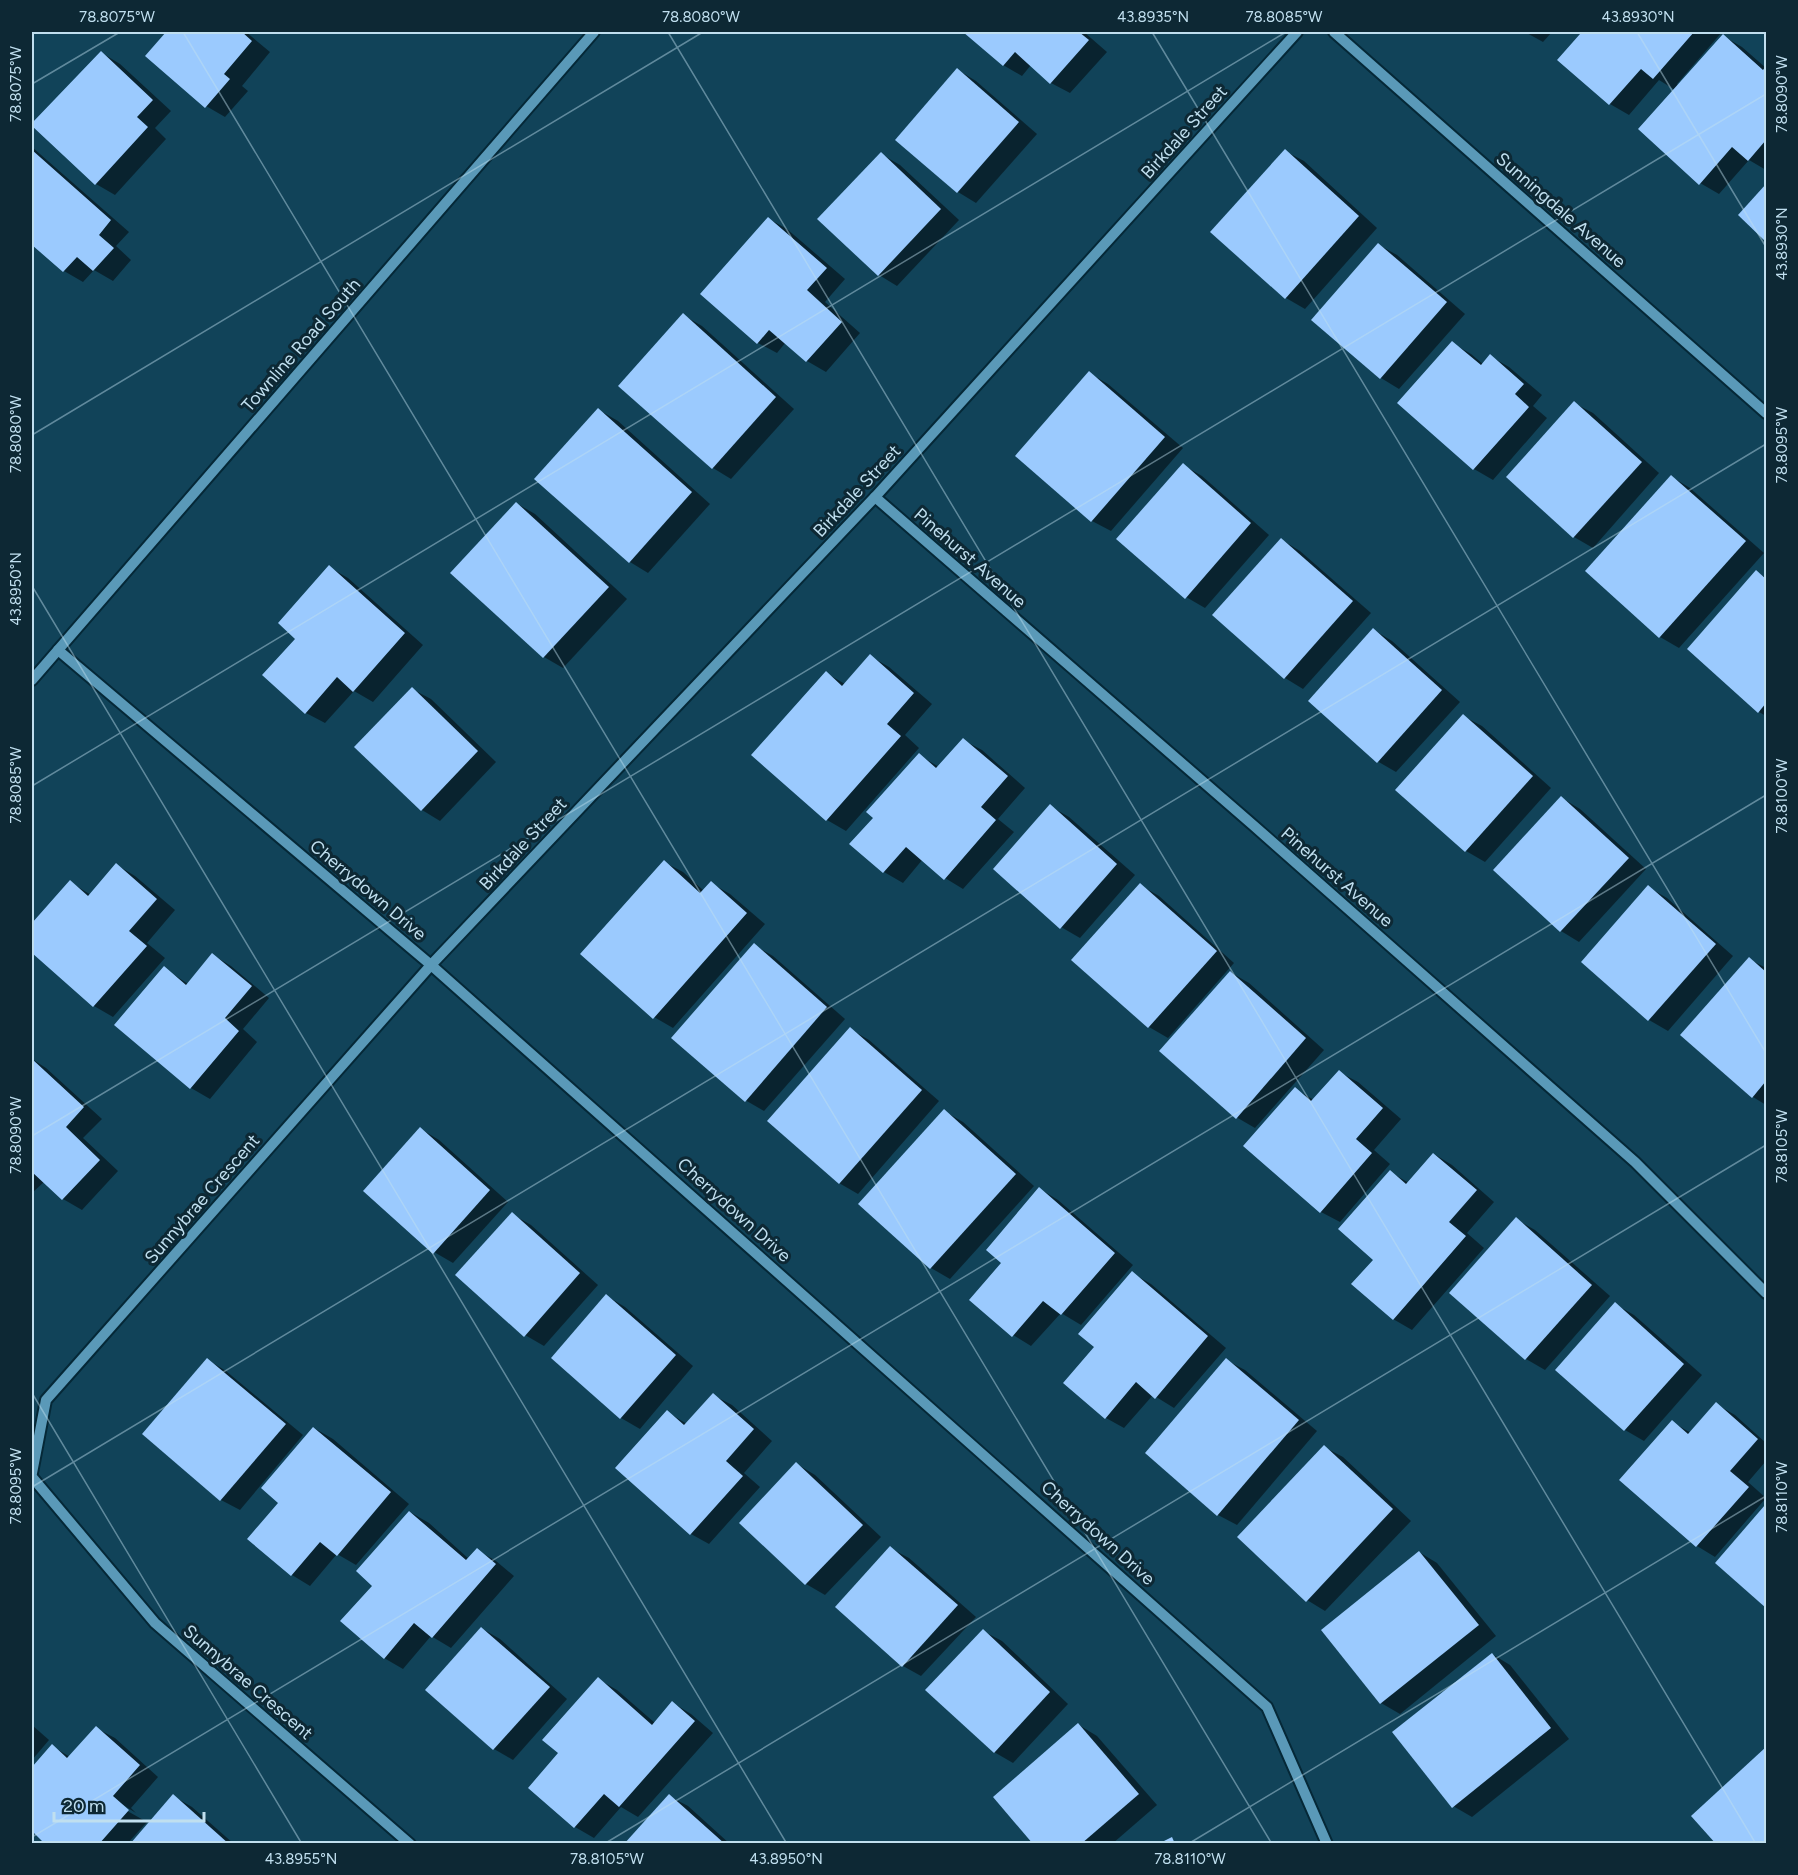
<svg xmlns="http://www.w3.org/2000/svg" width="1798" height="1875" viewBox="0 0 1798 1875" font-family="Figtree,sans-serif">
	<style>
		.shadow { fill: #0007 }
		.building { fill: #9bcafe }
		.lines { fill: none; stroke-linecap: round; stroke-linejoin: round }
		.minor-casing { stroke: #052837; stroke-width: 14 }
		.minor { stroke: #5a99b8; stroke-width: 10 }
		.ticks { fill: none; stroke: #c0dfef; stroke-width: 1.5; stroke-opacity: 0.45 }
		.labels { text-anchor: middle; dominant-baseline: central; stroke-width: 6; stroke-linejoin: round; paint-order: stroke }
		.street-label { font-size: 18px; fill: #c0dfef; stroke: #0d2834 }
		.neatline { fill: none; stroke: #c0dfef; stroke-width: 2 }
		.ticks-label { font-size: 15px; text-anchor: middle; fill: #c0dfef }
	</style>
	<rect width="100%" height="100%" fill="#114359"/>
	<!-- shadow -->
	<g class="shadow">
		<polygon points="168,32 246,32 270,52 242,86 248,91 225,117 206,106 147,56"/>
		<polygon points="966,32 1084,32 1107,52 1070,93 1051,83 1031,65 1022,76 1003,65"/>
		<polygon points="1525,32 1552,32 1543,42"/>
		<polygon points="1580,32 1722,32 1677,84 1679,86 1723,36 1742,47 1766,68 1766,170 1749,160 1719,194 1700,183 1675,90 1659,80 1629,115 1610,104 1560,60 1582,33"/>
		<polygon points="102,53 120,64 171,111 155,128 166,139 115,195 96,184 32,125"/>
		<polygon points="958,70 976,81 1037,134 976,203 958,192"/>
		<polygon points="32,147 129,232 116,246 131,260 113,281 94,270 83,282 64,271 32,243"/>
		<polygon points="1285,151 1304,161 1377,228 1305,309 1286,298 1212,232"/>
		<polygon points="881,154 900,165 959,220 897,286 879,275"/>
		<polygon points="1766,186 1766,240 1740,215"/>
		<polygon points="769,219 787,229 845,279 825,302 860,333 826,372 807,361 786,342 777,353 758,343 702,294"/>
		<polygon points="1379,245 1397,255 1465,314 1399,389 1381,378"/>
		<polygon points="683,315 702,326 794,409 731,479 713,468"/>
		<polygon points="1452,343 1471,354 1483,364 1490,356 1509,367 1542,395 1533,406 1547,418 1493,480 1474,469 1399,403"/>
		<polygon points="1089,373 1108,384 1183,448 1111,531 1092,521"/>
		<polygon points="1574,403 1593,413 1659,473 1593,548 1574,537 1508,477"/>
		<polygon points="599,410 618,421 710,504 648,573 630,562"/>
		<polygon points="1183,465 1202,476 1269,535 1205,608 1186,597"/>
		<polygon points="1672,477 1690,488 1764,553 1679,648 1660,637 1587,571"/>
		<polygon points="516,503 535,514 627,599 563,668 544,657 452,573"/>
		<polygon points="1282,540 1300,551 1371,613 1303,689 1285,678 1214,615"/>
		<polygon points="329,567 348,578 423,645 373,702 354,691 325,723 306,713 297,638"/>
		<polygon points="1757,572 1766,578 1766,716 1759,712"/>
		<polygon points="1374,630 1392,641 1460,702 1396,772 1377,761"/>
		<polygon points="870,656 889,667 932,704 905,735 919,748 846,831 827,820 753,755 826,673 845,684"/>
		<polygon points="412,689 431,699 496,762 440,821 422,810"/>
		<polygon points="1463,716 1482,726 1551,788 1485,862 1466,851 1397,790"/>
		<polygon points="963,740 982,750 1025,788 998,819 1014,832 963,889 945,878 923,859 903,883 884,872 852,844 875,818 919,755 939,767"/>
		<polygon points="1562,798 1580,809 1646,869 1579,942 1561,931"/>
		<polygon points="1050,806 1069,817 1135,875 1080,938 1061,927"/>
		<polygon points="664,862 683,872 704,891 711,883 730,894 765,924 673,1028 654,1017"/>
		<polygon points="117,865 135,876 175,910 147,943 165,958 113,1017 94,1006 32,951 32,926 70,882 91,895"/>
		<polygon points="1140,885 1159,896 1234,963 1168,1038 1149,1027 1074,960"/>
		<polygon points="1648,887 1667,898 1733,956 1668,1031 1649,1020 1583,962"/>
		<polygon points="754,945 773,956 845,1019 764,1111 745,1100"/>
		<polygon points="213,955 231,966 269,998 243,1029 257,1042 210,1099 191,1088 116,1025 164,968 188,984"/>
		<polygon points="1749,959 1766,968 1766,1105 1753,1097"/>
		<polygon points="1230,972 1249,983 1324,1050 1255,1128 1236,1117"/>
		<polygon points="850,1029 869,1040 939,1101 858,1194 839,1183"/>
		<polygon points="32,1059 46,1068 102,1119 83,1138 118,1171 82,1210 63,1199 44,1182 32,1193"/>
		<polygon points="1339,1072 1358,1082 1401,1119 1374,1150 1390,1164 1340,1222 1321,1212 1295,1089 1314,1100"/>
		<polygon points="944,1111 963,1122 1034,1186 950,1279 931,1268 860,1204"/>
		<polygon points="421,1129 439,1140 508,1202 453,1263 434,1252"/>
		<polygon points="1434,1154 1452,1165 1494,1202 1467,1233 1484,1248 1412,1330 1393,1319 1375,1260 1390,1172 1409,1183"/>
		<polygon points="1040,1189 1058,1200 1133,1265 1081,1325 1061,1313 1031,1346 1013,1335 1003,1263"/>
		<polygon points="512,1214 531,1225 598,1285 544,1346 525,1335"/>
		<polygon points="1516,1219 1535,1230 1610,1296 1545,1370 1526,1359 1451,1293"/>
		<polygon points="1132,1273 1151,1284 1226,1348 1174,1408 1153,1395 1124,1428 1106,1418 1096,1347"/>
		<polygon points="607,1296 625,1307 693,1366 640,1429 621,1418"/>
		<polygon points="1615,1304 1634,1315 1702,1375 1644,1441 1625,1430 1558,1370"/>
		<polygon points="208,1360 226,1371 303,1435 240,1510 221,1500"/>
		<polygon points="1226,1360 1245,1370 1317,1431 1237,1525 1218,1515 1147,1453"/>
		<polygon points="713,1395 732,1405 772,1441 744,1473 760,1487 709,1544 691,1534 667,1412 687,1424"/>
		<polygon points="1716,1404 1735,1415 1766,1443 1766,1461 1748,1482 1766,1498 1715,1557 1697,1546 1672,1422 1691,1433"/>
		<polygon points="314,1428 333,1439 409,1504 356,1565 337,1554 310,1586 292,1575 280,1503"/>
		<polygon points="1324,1447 1343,1457 1411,1521 1325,1611 1307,1600"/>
		<polygon points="797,1464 815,1475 881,1537 825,1595 806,1584 741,1523"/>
		<polygon points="1766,1507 1766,1606 1717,1562"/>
		<polygon points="410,1512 429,1523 469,1559 477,1550 496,1561 514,1576 451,1648 431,1636 403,1669 384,1658 374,1585"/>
		<polygon points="890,1548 909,1558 976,1617 921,1676 903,1666"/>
		<polygon points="1419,1552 1437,1563 1496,1636 1400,1714 1381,1703"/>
		<polygon points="481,1628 500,1639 567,1699 513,1760 494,1749 427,1690"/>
		<polygon points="983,1631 1002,1641 1068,1704 1013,1763 994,1752"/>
		<polygon points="1492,1654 1510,1665 1569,1739 1472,1817 1453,1806"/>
		<polygon points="598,1679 617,1690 655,1723 673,1703 691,1714 713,1733 638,1817 621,1807 594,1838 575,1827 560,1753"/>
		<polygon points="32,1725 49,1740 32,1760"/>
		<polygon points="1079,1725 1097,1736 1157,1805 1112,1844 1035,1844"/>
		<polygon points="96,1728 115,1738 158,1777 131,1808 136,1813 123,1805 122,1808 147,1822 127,1844 47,1844 32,1829 32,1769 52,1746 70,1757"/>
		<polygon points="1766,1749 1766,1844 1718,1844 1693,1816"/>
		<polygon points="173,1796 192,1807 234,1844 132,1844"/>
		<polygon points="669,1796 688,1806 730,1844 626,1844"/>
	</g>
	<!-- building -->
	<g class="building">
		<polygon points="166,32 242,32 252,41 224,74 230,79 205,108 145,56"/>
		<polygon points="963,32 1079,32 1089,40 1050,84 1015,52 1003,66"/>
		<polygon points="1578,32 1694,32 1653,79 1641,69 1609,105 1557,60 1580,34"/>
		<polygon points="1723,34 1763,70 1766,66 1766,140 1748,161 1732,147 1699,185 1638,129"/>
		<polygon points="101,51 153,100 137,117 148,127 95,185 32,126 32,123"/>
		<polygon points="957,68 1019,122 957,193 895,140"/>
		<polygon points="1285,149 1359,216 1285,299 1210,232"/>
		<polygon points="32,150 111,220 99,235 114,248 93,271 77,257 63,272 32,245"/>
		<polygon points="881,152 941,209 878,276 817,219"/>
		<polygon points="1766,184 1766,242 1738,215"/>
		<polygon points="768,217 827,268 807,290 842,322 806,362 769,330 757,344 700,294"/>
		<polygon points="1378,243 1447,302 1380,379 1311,320"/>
		<polygon points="683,313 776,397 712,469 618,386"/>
		<polygon points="1452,341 1481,365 1490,354 1524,384 1515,394 1529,407 1473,470 1397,403"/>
		<polygon points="1089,371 1165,437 1091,522 1015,456"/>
		<polygon points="1574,401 1642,462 1573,538 1506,477"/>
		<polygon points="598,408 692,492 629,563 534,479"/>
		<polygon points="1183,463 1251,523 1185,599 1116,539"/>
		<polygon points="1671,475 1746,541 1659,638 1585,571"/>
		<polygon points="516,502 609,587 543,658 450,573"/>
		<polygon points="1281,538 1353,601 1284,679 1212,615"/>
		<polygon points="329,565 405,633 353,692 337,677 305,714 262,675 295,639 278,623"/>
		<polygon points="1756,570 1766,579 1766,703 1758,713 1687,649"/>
		<polygon points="1373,628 1442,690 1377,763 1308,701"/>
		<polygon points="870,654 914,693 887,724 901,736 826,821 751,755 826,671 842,686"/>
		<polygon points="412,687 478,751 421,811 354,747"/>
		<polygon points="1463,714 1533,776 1465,852 1395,790"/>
		<polygon points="963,738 1008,776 981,807 996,820 944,880 906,847 883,873 849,844 873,818 866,812 919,753 936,768"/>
		<polygon points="1561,796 1629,858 1560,932 1493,870"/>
		<polygon points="1050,804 1117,864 1060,929 993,869"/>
		<polygon points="664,860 700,893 711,881 747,913 653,1019 580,954"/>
		<polygon points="116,863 157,899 129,931 147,946 93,1007 32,953 32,923 70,880 88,896"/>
		<polygon points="1140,883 1217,951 1148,1028 1071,960"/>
		<polygon points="1648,885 1716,944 1648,1021 1581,962"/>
		<polygon points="754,943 827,1007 745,1102 671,1038"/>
		<polygon points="212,953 252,986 225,1018 239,1031 190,1089 114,1025 164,966 186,985"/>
		<polygon points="1749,957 1766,972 1766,1081 1752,1098 1680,1035"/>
		<polygon points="1230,971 1306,1038 1236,1119 1159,1051"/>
		<polygon points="850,1027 922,1090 839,1184 767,1121"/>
		<polygon points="32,1059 84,1107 66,1127 100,1160 62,1200 32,1172"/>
		<polygon points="1339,1070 1383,1108 1356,1139 1372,1153 1320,1213 1243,1146 1295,1087 1311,1101"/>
		<polygon points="944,1109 1016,1174 930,1269 858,1204"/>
		<polygon points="420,1127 490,1190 433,1254 363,1191"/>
		<polygon points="1433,1153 1477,1190 1449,1222 1466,1236 1393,1320 1351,1284 1373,1260 1338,1229 1390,1170 1406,1184"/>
		<polygon points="1039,1187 1115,1253 1061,1315 1043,1301 1012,1337 969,1300 1001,1263 986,1250"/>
		<polygon points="512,1212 580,1273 524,1337 455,1275"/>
		<polygon points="1516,1217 1592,1285 1525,1360 1449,1293"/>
		<polygon points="1132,1271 1208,1336 1155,1399 1136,1382 1105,1419 1063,1383 1094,1347 1078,1334"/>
		<polygon points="606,1294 676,1355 620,1419 551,1358"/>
		<polygon points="1615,1302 1684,1364 1624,1431 1555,1370"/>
		<polygon points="207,1358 286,1424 220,1501 142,1434"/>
		<polygon points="1226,1358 1299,1420 1217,1516 1145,1453"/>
		<polygon points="713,1393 754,1429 726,1461 743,1476 690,1535 615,1468 667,1410 684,1425"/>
		<polygon points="1716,1402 1758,1439 1730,1471 1749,1487 1696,1547 1619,1480 1672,1420 1688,1434"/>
		<polygon points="313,1427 391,1492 337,1556 320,1542 291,1576 247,1539 278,1503 261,1488"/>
		<polygon points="1324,1445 1393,1509 1306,1602 1237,1537"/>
		<polygon points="796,1462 863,1525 805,1585 739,1523"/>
		<polygon points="1765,1505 1766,1506 1766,1608 1715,1563"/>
		<polygon points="409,1511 466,1560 477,1548 496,1564 432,1638 414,1623 384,1659 340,1621 372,1586 356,1571"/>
		<polygon points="890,1546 958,1605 902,1667 835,1607"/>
		<polygon points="1419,1551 1479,1625 1380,1704 1321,1630"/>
		<polygon points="481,1627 550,1687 493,1750 425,1690"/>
		<polygon points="983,1629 1050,1692 994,1753 925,1690"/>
		<polygon points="1492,1653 1551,1728 1452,1808 1392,1732"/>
		<polygon points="598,1677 652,1725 672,1701 695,1721 619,1807 604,1794 574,1828 528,1788 558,1753 542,1740"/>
		<polygon points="1078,1723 1139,1794 1081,1844 1033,1844 993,1797"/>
		<polygon points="96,1726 140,1765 113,1796 129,1810 99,1844 45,1844 32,1831 32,1767 52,1744 67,1758"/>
		<polygon points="1766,1747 1766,1844 1716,1844 1691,1816"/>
		<polygon points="173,1794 229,1844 130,1844"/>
		<polygon points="669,1794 725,1844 624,1844"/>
		<polygon points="1172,1837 1175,1844 1158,1844"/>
	</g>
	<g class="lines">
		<defs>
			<g id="minor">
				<polyline points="1334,32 1766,413"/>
				<polyline points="875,497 1253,825 1635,1162 1766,1293"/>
				<polyline points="58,650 431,965 1267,1707 1327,1844"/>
				<polyline points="32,680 594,32"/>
				<polyline points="32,1473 46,1400 431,965 875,497 1297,32"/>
				<polyline points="32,1477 155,1623 410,1844"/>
			</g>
		</defs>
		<!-- minor casing -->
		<use href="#minor" class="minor-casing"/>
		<!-- minor -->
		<use href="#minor" class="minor"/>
	</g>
	<!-- ticks -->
	<path class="ticks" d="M183 32 1272 1844M668 32 1756 1844M1152 32 1766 1053M1637 32 1766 247M32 84 120 32M32 435 703 32M32 586 787 1844M32 786 1286 32M32 1136 1766 94M32 1393 302 1844M32 1487 1766 444M32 1837 1766 795M604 1844 1766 1145M1188 1844 1766 1496"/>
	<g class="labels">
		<!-- street labels -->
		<g class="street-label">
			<text transform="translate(1184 132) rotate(-48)">Birkdale Street</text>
			<text transform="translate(1561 210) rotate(41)">Sunningdale Avenue</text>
			<text transform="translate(301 345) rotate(-49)">Townline Road South</text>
			<text transform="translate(857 491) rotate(-47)">Birkdale Street</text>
			<text transform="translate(970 558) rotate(41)">Pinehurst Avenue</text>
			<text transform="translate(523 844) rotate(-47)">Birkdale Street</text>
			<text transform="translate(1337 877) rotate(41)">Pinehurst Avenue</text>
			<text transform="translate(368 890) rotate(40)">Cherrydown Drive</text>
			<text transform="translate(202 1199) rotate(-49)">Sunnybrae Crescent</text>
			<text transform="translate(734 1210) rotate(42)">Cherrydown Drive</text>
			<text transform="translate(1098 1533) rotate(42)">Cherrydown Drive</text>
			<text transform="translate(248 1682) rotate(41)">Sunnybrae Crescent</text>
		</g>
	</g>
	<!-- border -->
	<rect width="1798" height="1875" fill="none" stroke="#0d2834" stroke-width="66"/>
	<!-- scale -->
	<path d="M54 1812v9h150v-9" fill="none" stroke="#c0dfef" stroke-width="3"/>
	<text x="63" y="1812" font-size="18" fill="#c0dfef" stroke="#0d2834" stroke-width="4.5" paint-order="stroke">20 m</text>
	<rect x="33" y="33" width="1732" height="1809" class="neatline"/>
	<g class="ticks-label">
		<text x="117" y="22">78.8075°W</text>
		<text x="701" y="22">78.8080°W</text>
		<text x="1153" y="22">43.8935°N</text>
		<text x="1284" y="22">78.8085°W</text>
		<text x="1638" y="22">43.8930°N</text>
		<text transform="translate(16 84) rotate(-90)" y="5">78.8075°W</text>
		<text transform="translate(1782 94) rotate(-90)" y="5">78.8090°W</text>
		<text transform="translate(1782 244) rotate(-90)" y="5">43.8930°N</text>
		<text transform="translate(16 434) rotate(-90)" y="5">78.8080°W</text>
		<text transform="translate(1782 445) rotate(-90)" y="5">78.8095°W</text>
		<text transform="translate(16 589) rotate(-90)" y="5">43.8950°N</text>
		<text transform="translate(16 785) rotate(-90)" y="5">78.8085°W</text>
		<text transform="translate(1782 796) rotate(-90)" y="5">78.8100°W</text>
		<text transform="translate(16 1135) rotate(-90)" y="5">78.8090°W</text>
		<text transform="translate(1782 1146) rotate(-90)" y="5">78.8105°W</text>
		<text transform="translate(16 1486) rotate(-90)" y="5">78.8095°W</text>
		<text transform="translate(1782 1497) rotate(-90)" y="5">78.8110°W</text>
		<text x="301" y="1864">43.8955°N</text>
		<text x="607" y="1864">78.8105°W</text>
		<text x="786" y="1864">43.8950°N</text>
		<text x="1190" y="1864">78.8110°W</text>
	</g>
</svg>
